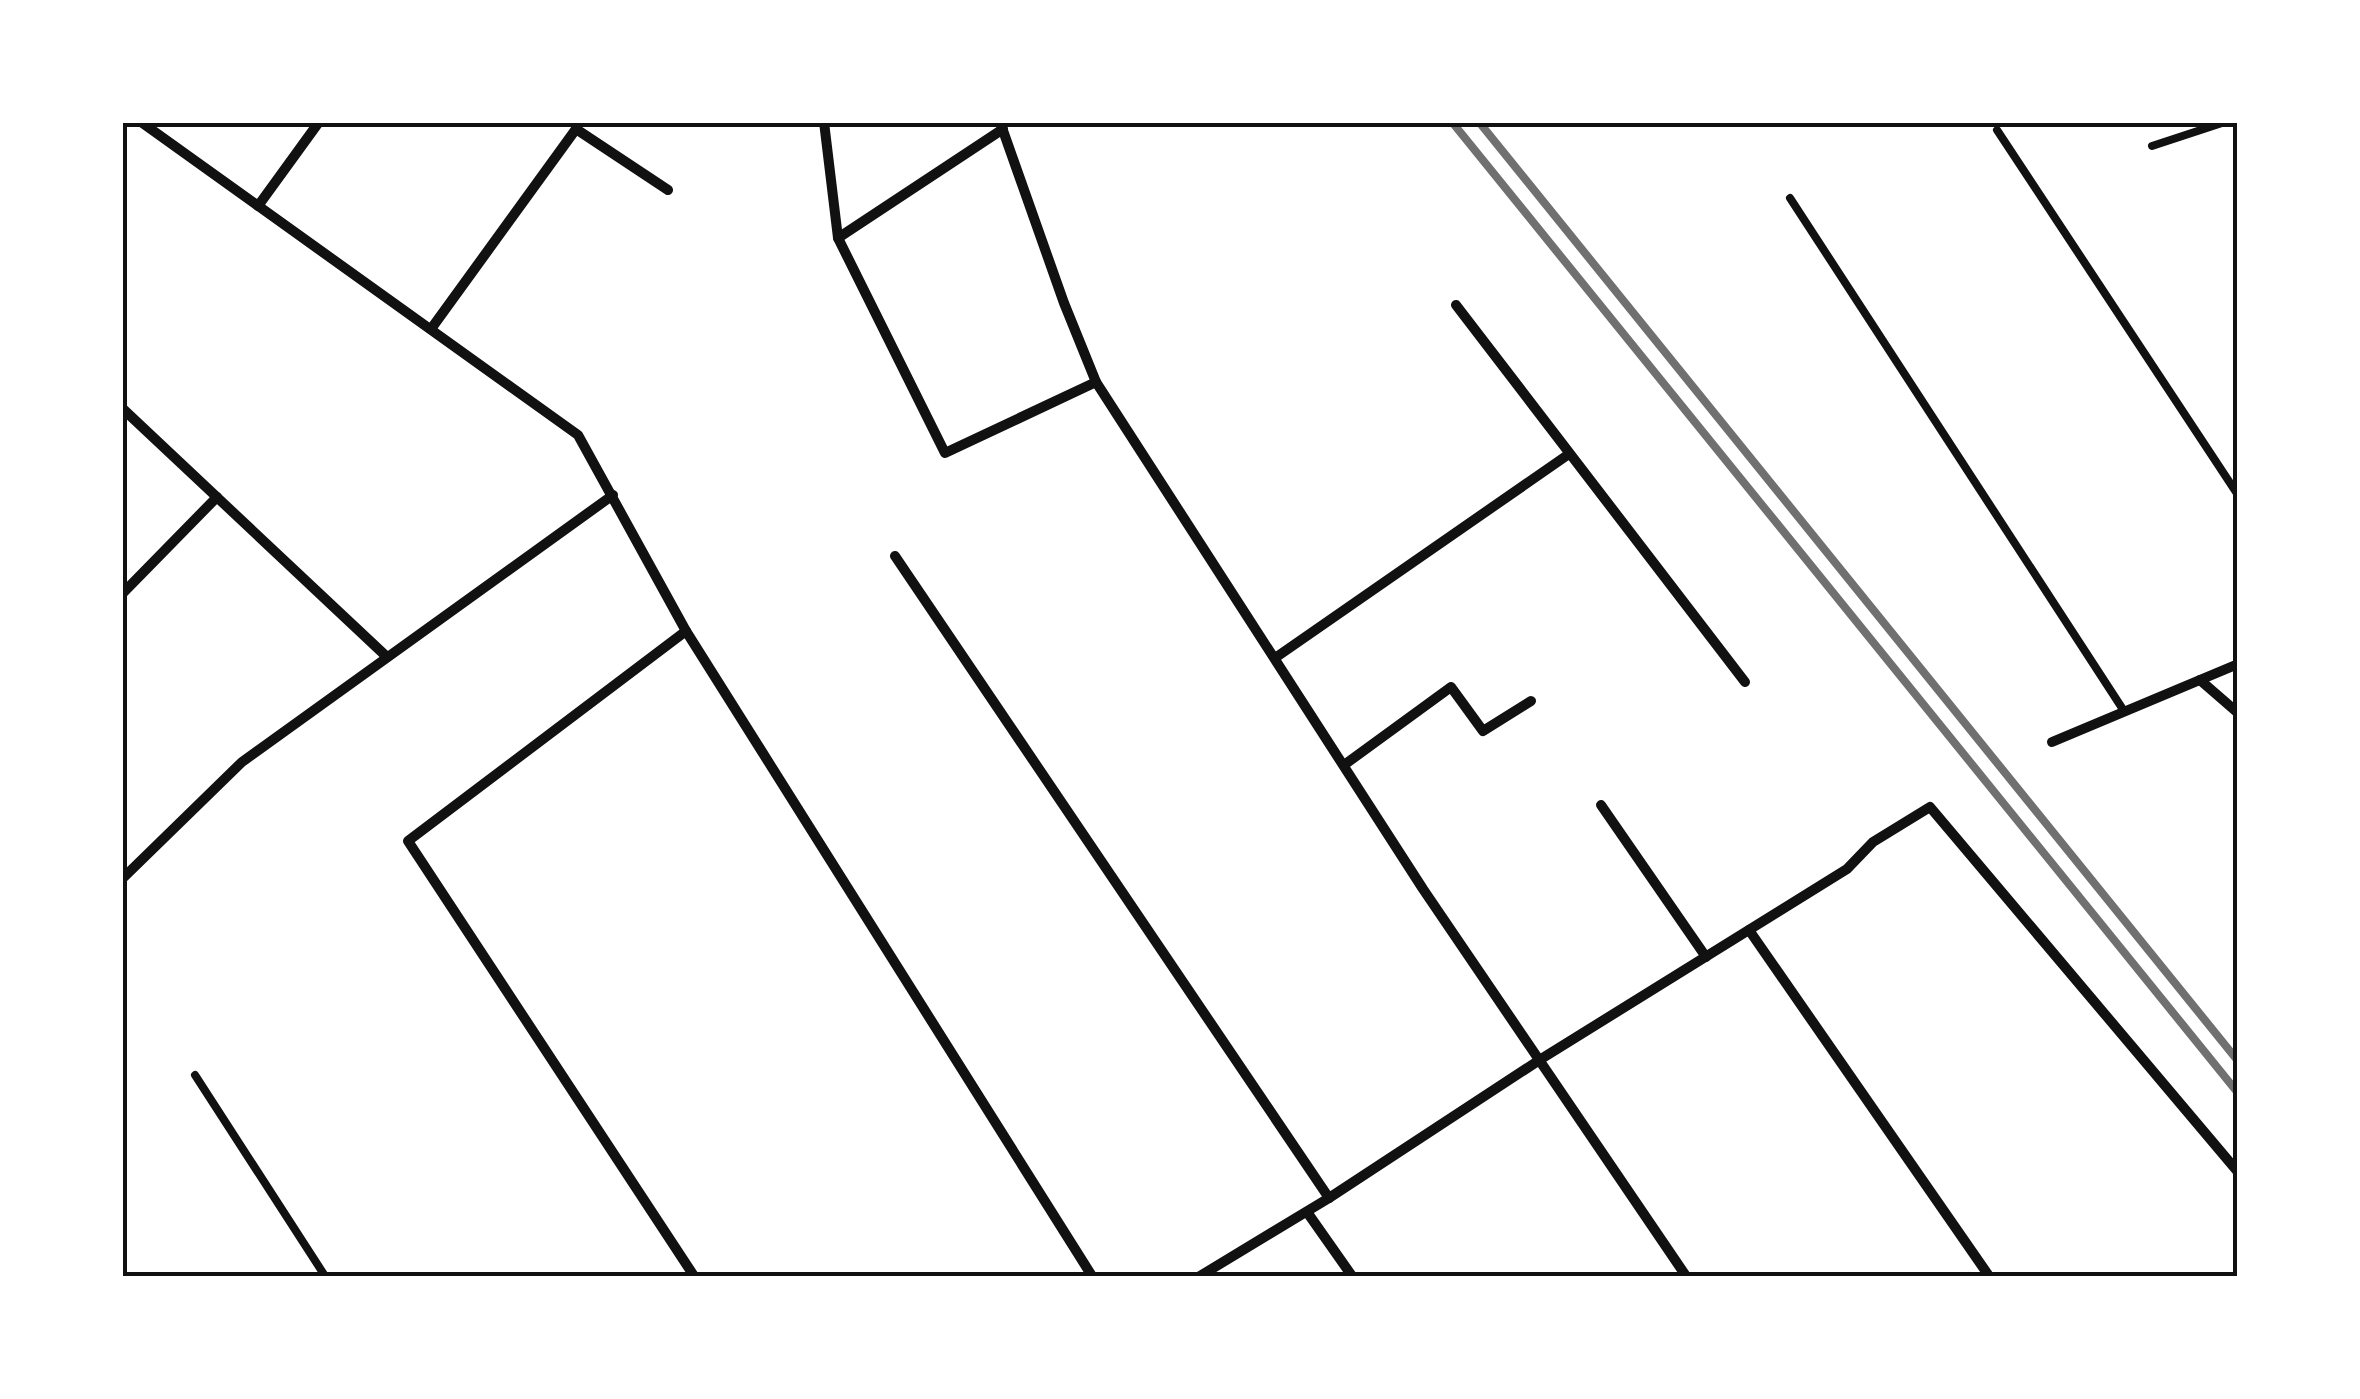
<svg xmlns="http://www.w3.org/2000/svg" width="2360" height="1399" viewBox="0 0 2360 1399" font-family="'Playfair Display',serif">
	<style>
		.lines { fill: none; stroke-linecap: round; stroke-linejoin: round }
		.service { stroke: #111; stroke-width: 8 }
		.minor { stroke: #111; stroke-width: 10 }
		.rail { stroke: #707070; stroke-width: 8 }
		.neatline { fill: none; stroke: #111; stroke-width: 4 }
	</style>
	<rect width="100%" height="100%" fill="#fff"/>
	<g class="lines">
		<!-- service -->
		<g class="service">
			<polyline points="1997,130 2238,495"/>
			<polyline points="2152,146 2225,122"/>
			<polyline points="1790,198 2124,711"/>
			<polyline points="195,1075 325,1276"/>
		</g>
		<!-- minor -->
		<g class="minor">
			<polyline points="141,122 578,435 686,631 1092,1276"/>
			<polyline points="824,122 838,238 945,453 1096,382"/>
			<polyline points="1000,122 1064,303 1096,382 1423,889 1686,1276"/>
			<polyline points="258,206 319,122"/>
			<polyline points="838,238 1003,129"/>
			<polyline points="1456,305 1745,682"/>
			<polyline points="431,329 576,129 668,190"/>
			<polyline points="122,408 387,657"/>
			<polyline points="895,556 1329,1198"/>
			<polyline points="122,594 217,497"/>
			<polyline points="686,631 408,841 694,1276"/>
			<polyline points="1275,658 1569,454"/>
			<polyline points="2200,680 2238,713"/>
			<polyline points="2052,742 2238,664"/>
			<polyline points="1344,765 1451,687 1483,731 1531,701"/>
			<polyline points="1601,805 1706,957"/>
			<polyline points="122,879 242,762 613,495"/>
			<polyline points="1749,930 1989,1276"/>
			<polyline points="1307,1212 1352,1276"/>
			<polyline points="1200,1276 1329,1198 1541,1059 1847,869 1873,842 1930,807 2238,1172"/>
		</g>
		<!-- rail -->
		<g class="rail">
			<polyline points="1452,122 2238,1093"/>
			<polyline points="1479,122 2238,1061"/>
		</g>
	</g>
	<!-- border -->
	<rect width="2360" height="1399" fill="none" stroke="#ffffff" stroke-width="250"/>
	<rect x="125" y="125" width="2110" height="1149" class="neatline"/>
</svg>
